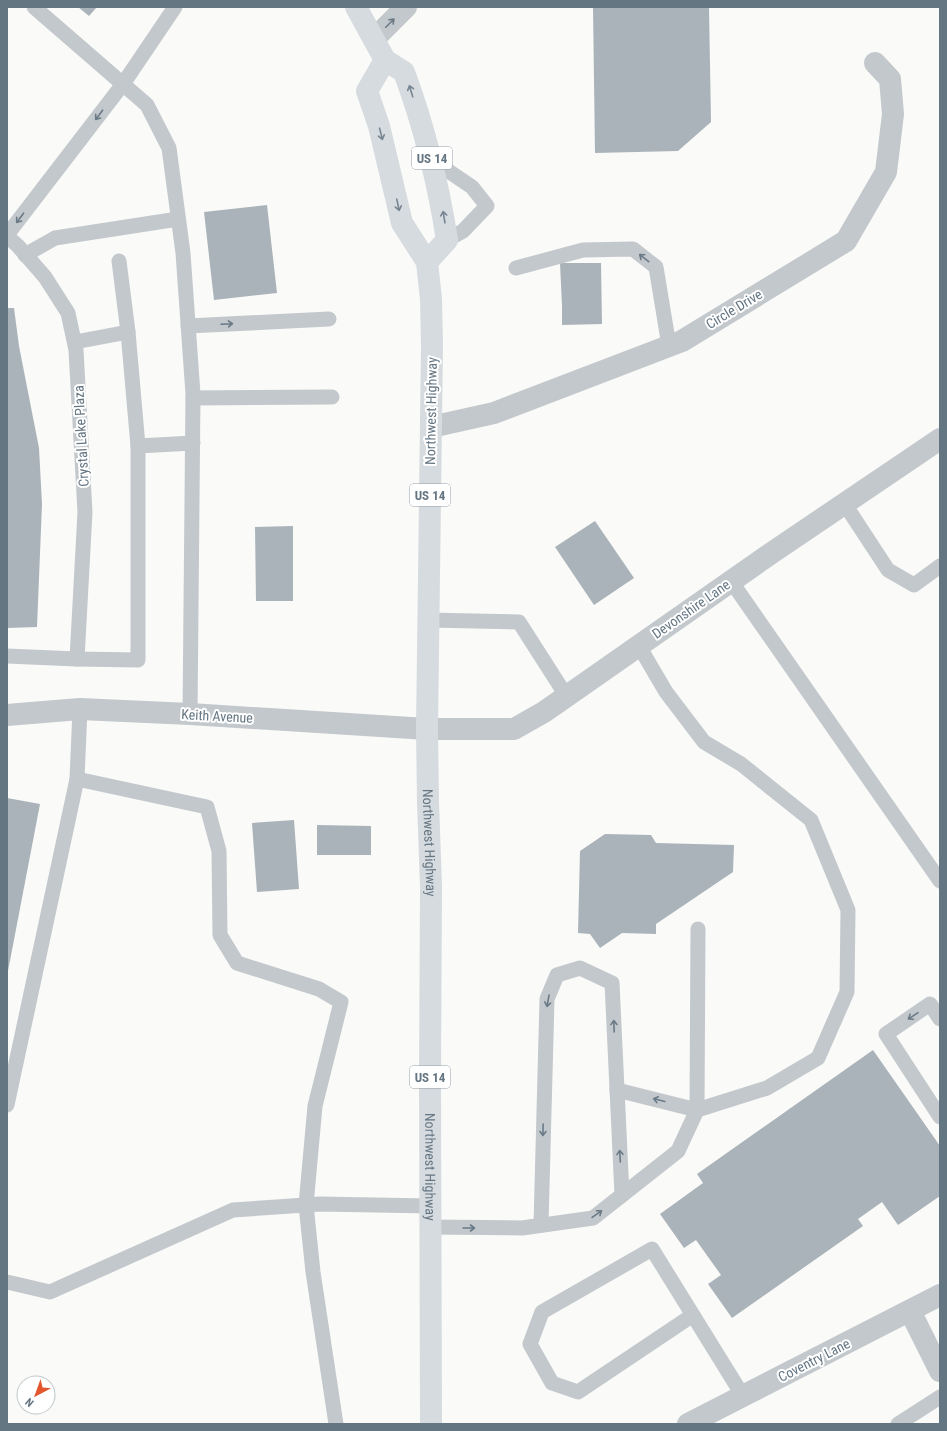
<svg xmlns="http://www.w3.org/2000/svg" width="947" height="1431" viewBox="0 0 947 1431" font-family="'Roboto Condensed',sans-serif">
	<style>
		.building { fill: #aab3b9 }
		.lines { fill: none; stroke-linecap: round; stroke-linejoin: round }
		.service { stroke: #c3c8cc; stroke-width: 15 }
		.minor { stroke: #c3c8cc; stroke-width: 22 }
		.tertiary { stroke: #c3c8cc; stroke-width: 22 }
		.primary { stroke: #d6dbdf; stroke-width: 22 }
		.oneway { stroke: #6a7a87 }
		.oneway2 { stroke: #768591 }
		.labels { text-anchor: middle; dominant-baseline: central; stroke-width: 4; stroke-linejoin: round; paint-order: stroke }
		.shield { fill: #fff; stroke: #939fa8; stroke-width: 1 }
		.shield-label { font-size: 13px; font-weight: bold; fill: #657683 }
		.street-label { font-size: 14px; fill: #657683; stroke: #fff }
	</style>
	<rect width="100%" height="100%" fill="#fafaf8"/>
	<!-- building -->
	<g class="building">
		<polygon points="78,7 97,7 89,16"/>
		<polygon points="593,7 709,7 711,122 678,151 595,153"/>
		<polygon points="267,205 277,293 214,300 204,212"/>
		<polygon points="560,263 601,263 602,324 562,325 562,306"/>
		<polygon points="7,308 14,308 19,346 39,448 42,504 37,627 7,628"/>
		<polygon points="595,521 634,578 594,605 555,547"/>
		<polygon points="293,526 293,601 256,601 255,527"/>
		<polygon points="7,798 40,804 8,971 7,971"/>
		<polygon points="294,820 299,889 257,892 252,823"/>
		<polygon points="317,825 371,826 371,855 317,855"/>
		<polygon points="605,834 651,835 656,843 734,845 733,872 656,924 656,934 622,933 600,948 590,934 578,933 580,851"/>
		<polygon points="873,1050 940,1146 940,1196 898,1225 882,1202 858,1219 863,1226 732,1318 708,1284 721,1275 696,1240 684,1248 660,1214 703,1183 697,1174"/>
	</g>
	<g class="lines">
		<!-- service -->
		<g class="service">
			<polyline points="34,7 147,105 169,148 183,253 193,394 190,714"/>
			<polyline points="432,160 472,187 487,206 463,231 447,240"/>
			<polyline points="7,235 123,84 175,7"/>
			<polyline points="7,236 18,246 45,277 68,313 76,350 85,512 77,659"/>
			<polyline points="25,255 55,238 178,219"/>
			<polyline points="516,268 583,250 633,249 656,267 669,346"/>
			<polyline points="188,326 329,319"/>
			<polyline points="75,342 128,332"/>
			<polyline points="193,398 332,397"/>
			<polyline points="138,446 193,443"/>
			<polyline points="844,503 888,570 914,585 940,566"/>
			<polyline points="731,581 940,881"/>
			<polyline points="428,620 519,622 567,697"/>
			<polyline points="7,656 77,659 138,660 138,446 128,332 119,261"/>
			<polyline points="77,779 207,807 219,851 220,935 237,963 319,989 341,1002 315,1106 306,1205 313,1272 336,1424"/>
			<polyline points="940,1019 930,1004 886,1034 940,1117"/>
			<polyline points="617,1090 697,1110 698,929"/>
			<polyline points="7,1105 77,779 80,709"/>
			<polyline points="541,1225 547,999 557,975 580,968 612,983 622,1195"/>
			<polyline points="430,1227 522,1228 593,1218 678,1151 697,1110 767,1088 818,1058 847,992 848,910 811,820 741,764 704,742 666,692 639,646"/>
			<polyline points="7,1282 50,1292 233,1210 320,1204 430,1206"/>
			<polyline points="693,1315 578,1392 552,1383 530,1344 542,1312 652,1249 743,1396"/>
			<polyline points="898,1424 940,1397"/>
		</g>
		<!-- minor -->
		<g class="minor">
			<polyline points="431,427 494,413 682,341 846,241 886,172 893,114 890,79 875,63"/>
			<polyline points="7,715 80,709 190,714 427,729 514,729 544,712 773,552 940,439"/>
			<polyline points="910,1311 940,1371"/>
			<polyline points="688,1424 940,1295"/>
		</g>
		<!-- tertiary -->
		<polyline class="tertiary" points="374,39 406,7"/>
		<!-- primary -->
		<g class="primary">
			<path d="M356 7 385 60 404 72C424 126 438 182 447 240L427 262"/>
			<path id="s1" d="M385 60 367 91 379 126 402 223 427 262 431 299 432 345 427 729 428 802 431 886 430 1079 431 1424"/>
		</g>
	</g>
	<!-- one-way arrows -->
	<defs><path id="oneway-shaft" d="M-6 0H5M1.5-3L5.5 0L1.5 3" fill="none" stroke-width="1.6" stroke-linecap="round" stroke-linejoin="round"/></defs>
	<g class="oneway">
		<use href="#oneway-shaft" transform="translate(390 23) rotate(-45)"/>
		<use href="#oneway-shaft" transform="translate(99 115) rotate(127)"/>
		<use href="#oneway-shaft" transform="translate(20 218) rotate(127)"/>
		<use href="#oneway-shaft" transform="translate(644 258) rotate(-142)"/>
		<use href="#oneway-shaft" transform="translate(227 324) rotate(-3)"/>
		<use href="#oneway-shaft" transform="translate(548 1001) rotate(100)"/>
		<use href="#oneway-shaft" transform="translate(913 1016) rotate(146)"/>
		<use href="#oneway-shaft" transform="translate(614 1026) rotate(-92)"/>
		<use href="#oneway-shaft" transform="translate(659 1100) rotate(-166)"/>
		<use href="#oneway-shaft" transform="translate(543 1130) rotate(91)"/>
		<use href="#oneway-shaft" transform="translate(620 1156) rotate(-93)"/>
		<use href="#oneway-shaft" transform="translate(597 1214) rotate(-35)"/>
		<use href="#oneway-shaft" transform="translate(469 1228)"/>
	</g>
	<g class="oneway2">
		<use href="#oneway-shaft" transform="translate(411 91) rotate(-107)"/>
		<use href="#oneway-shaft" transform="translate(381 134) rotate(76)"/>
		<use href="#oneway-shaft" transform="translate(398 205) rotate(78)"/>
		<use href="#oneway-shaft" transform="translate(444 217) rotate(-99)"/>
	</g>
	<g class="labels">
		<!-- shield labels -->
		<g class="shield">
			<rect x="412" y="147" width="40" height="22" rx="3"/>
			<rect x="410" y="484" width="40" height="22" rx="3"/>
			<rect x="410" y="1066" width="40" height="22" rx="3"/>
		</g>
		<g class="shield-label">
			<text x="432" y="158">US 14</text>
			<text x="430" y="495">US 14</text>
			<text x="430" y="1077">US 14</text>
		</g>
		<!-- street labels -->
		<g class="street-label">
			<text transform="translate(734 309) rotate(-31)">Circle Drive</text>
			<text transform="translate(431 411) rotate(-89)">Northwest Highway</text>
			<text transform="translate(81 436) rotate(-93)">Crystal Lake Plaza</text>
			<text transform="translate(691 609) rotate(-35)">Devonshire Lane</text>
			<text transform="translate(217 716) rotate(3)">Keith Avenue</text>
			<text stroke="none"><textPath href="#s1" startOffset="800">Northwest Highway</textPath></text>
			<text stroke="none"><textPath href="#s1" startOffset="1124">Northwest Highway</textPath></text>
			<text transform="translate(814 1360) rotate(-27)">Coventry Lane</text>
		</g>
	</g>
	<!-- border -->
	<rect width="947" height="1431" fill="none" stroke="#657683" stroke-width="16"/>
	<!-- north arrow -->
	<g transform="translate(36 1395) rotate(221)"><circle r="19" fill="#ffffff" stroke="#c1c8cd"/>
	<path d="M0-3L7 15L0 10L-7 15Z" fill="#e4572e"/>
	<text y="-6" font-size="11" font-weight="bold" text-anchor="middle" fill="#657683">N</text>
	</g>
</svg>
